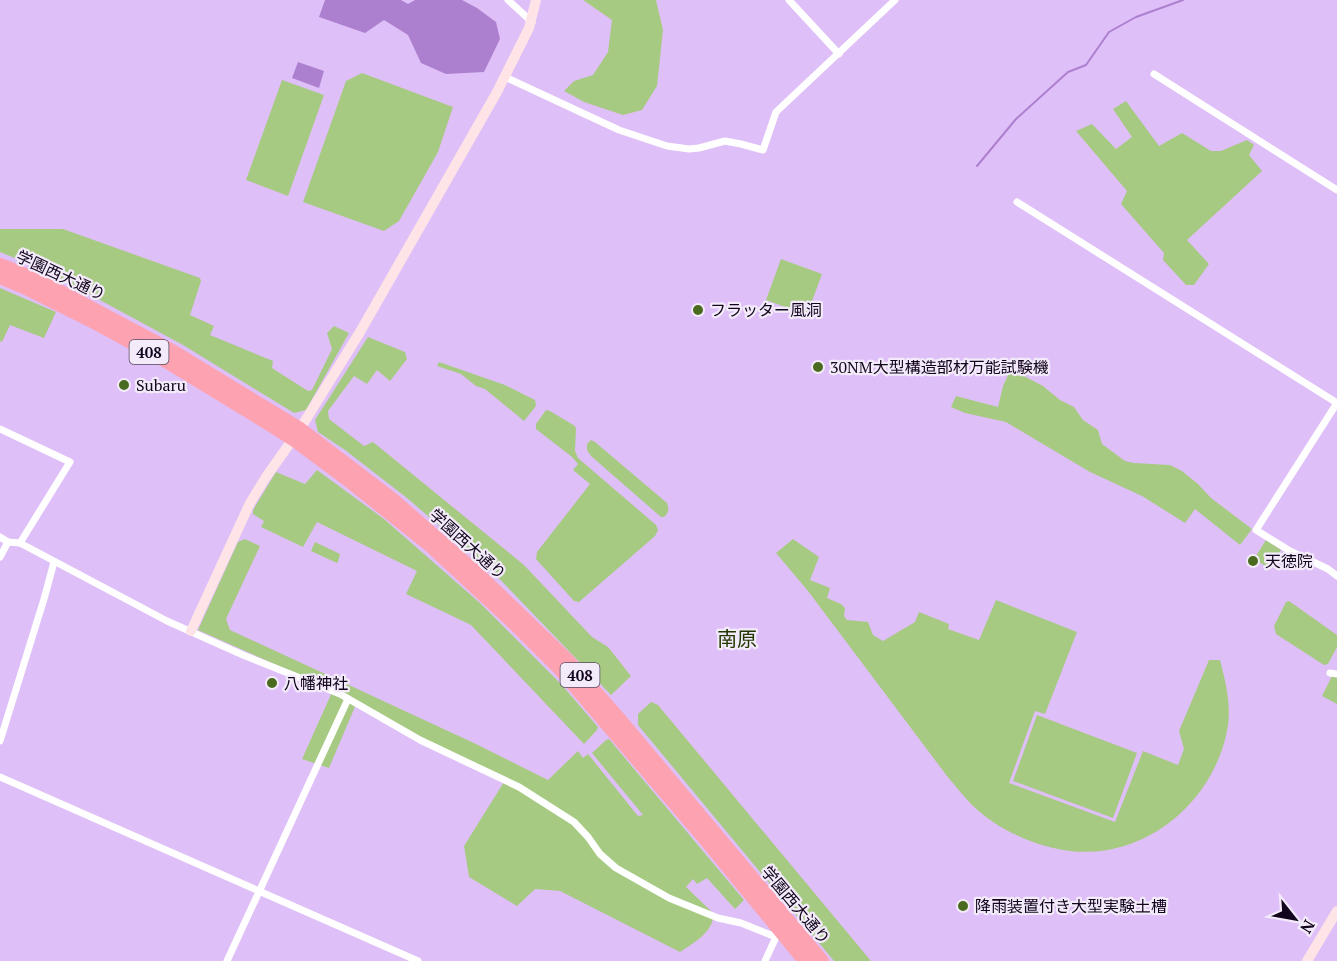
<svg xmlns="http://www.w3.org/2000/svg" width="1337" height="961" viewBox="0 0 1337 961" font-family="'PT Serif','Noto Sans JP',serif">
	<style>
		.green { fill: #a7ca82 }
		.water { fill: #ad80cf }
		.lines { fill: none; stroke-linecap: round; stroke-linejoin: round }
		.stream { stroke: #ad80cf; stroke-width: 2 }
		.street { stroke: #fff; stroke-width: 7 }
		.secondary { stroke: #fee3e7; stroke-width: 10 }
		.highway { stroke: #fda2b0; stroke-width: 14 }
		.poi-dot { fill: #4a6a1f; stroke: #f3ebfa; stroke-width: 2 }
		.labels { text-anchor: middle; dominant-baseline: central; stroke-width: 4.5; stroke-linejoin: round; paint-order: stroke }
		.shield { fill: #f3ebfa; stroke: #56495f; stroke-width: 1.5 }
		.shield-label { font-size: 15px; font-weight: bold; fill: #12041c }
		.street-label { font-size: 16px; fill: #12041c; stroke: #f3ebfa }
		.poi-label { font-size: 16px; fill: #12041c; stroke: #f3ebfa; text-anchor: start }
		.quarter-label { font-size: 20px; fill: #223702; stroke: #f3ebfa }
	</style>
	<rect width="100%" height="100%" fill="#dfbff8"/>
	<!-- green -->
	<g class="green">
		<polygon points="583,0 656,0 663,30 657,86 642,110 623,115 584,102 564,91 574,81 593,75 608,52 612,20"/>
		<polygon points="362,73 453,107 438,152 399,221 384,231 303,202 346,81"/>
		<polygon points="282,80 324,95 288,196 246,180"/>
		<polygon points="1126,101 1159,146 1182,133 1211,151 1221,151 1247,140 1254,145 1249,155 1262,171 1187,240 1209,264 1194,285 1186,285 1163,260 1164,253 1121,204 1127,191 1076,131 1092,124 1116,149 1132,137 1113,109"/>
		<polygon points="0,229 63,229 200,278 201,281 190,315 214,326 210,335 273,361 272,368 308,391 312,390 332,349 327,333 334,326 349,333 306,410 294,413 183,345 85,292 22,261 0,252"/>
		<polygon points="781,259 822,274 807,315 766,300"/>
		<polygon points="0,288 56,312 44,338 10,325 2,342 0,341"/>
		<polygon points="368,337 405,352 407,359 390,381 377,370 367,384 354,376 328,411 329,419 364,446 373,442 524,565 592,637 608,647 631,676 611,695 491,570 407,498 345,450 318,432 315,420"/>
		<polygon points="439,362 505,385 535,400 536,406 524,421 485,389 476,386 461,374 437,366"/>
		<polygon points="1010,371 1020,374 1043,386 1060,400 1074,407 1083,420 1098,430 1102,444 1125,461 1134,463 1170,465 1182,471 1198,484 1211,498 1252,529 1240,545 1195,509 1185,523 1142,496 1090,472 1006,422 965,413 951,407 956,396 998,407 1003,386"/>
		<polygon points="546,410 550,411 575,426 576,429 575,451 578,458 656,525 658,530 655,536 579,602 574,601 536,559 537,552 590,484 573,470 578,464 572,457 536,429 536,424"/>
		<path d="M591 440 595 442 667 503C669 508 669 513 664 517H661L591 456 587 450V444Z"/>
		<polygon points="317,470 384,519 480,603 561,684 598,727 597,730 584,744 471,625 406,594 417,571 317,522 303,547 261,527 264,521 253,514 253,510 276,472 305,484"/>
		<path d="M245 539 260 546 226 619 230 630 476 744 548 780 578 751 583 758 588 754 638 816 643 815 592 753 606 740 609 739 744 900 735 909 707 878 697 884 693 879 686 887 714 914C712 933 695 942 680 952L560 891 535 889 517 906 469 877 464 846 504 782 357 702 329 768 302 759 333 690 198 630 238 542Z"/>
		<path d="M793 539 819 557 810 580 830 588 827 598 841 604 845 608 844 616 847 620 868 622 873 635 883 641 915 622 919 612 949 624 948 629 979 640 996 600 1077 632 1045 714 1035 711 1009 783 1115 822 1143 751 1178 765 1184 749 1179 731 1209 660H1220C1226 683 1232 707 1227 731 1212 806 1140 863 1063 850 1030 844 995 828 971 804 962 795 955 785 947 776L808 591 776 553Z"/>
		<polygon points="1266,540 1281,550 1269,568 1254,559"/>
		<polygon points="315,542 340,554 338,562 337,563 311,551"/>
		<polygon points="1289,601 1337,635 1337,647 1328,664 1324,665 1276,634 1274,626 1286,602"/>
		<polygon points="1332,676 1337,677 1337,704 1322,696"/>
		<polygon points="651,702 658,705 871,961 834,961 638,725 638,714"/>
		<polygon points="1037,715 1137,753 1113,818 1013,781"/>
	</g>
	<!-- water -->
	<g class="water">
		<polygon points="325,0 401,0 408,4 415,0 462,0 477,8 496,22 500,39 484,72 446,74 421,63 408,35 384,20 365,33 319,17"/>
		<polygon points="298,62 324,71 319,88 292,78"/>
	</g>
	<g class="lines">
		<!-- stream -->
		<polyline class="stream" points="977,166 1016,119 1068,72 1086,65 1109,32 1136,17 1183,0"/>
		<!-- street -->
		<g class="street">
			<polyline points="508,0 532,22"/>
			<polyline points="789,0 839,54"/>
			<polyline points="1154,74 1337,190"/>
			<polyline points="505,77 619,130 667,146 689,149 699,148 725,141 741,144 763,150 776,112 895,0"/>
			<polyline points="1017,202 1337,403"/>
			<polyline points="1337,403 1256,530 1290,551 1328,569 1337,576"/>
			<polyline points="0,429 70,462 20,543"/>
			<polyline points="0,537 8,542 20,543 167,621 243,655 340,694 420,740 519,787 574,822 588,837 600,854 616,868 669,898 718,918 741,923 776,937 782,933"/>
			<polyline points="0,557 8,542"/>
			<polyline points="1330,673 1337,674"/>
			<polyline points="0,741 44,599 54,562"/>
			<polyline points="0,777 418,961"/>
			<polyline points="227,961 348,699"/>
			<polyline points="765,961 776,937"/>
		</g>
		<!-- secondary -->
		<g class="secondary">
			<polyline points="191,631 250,503 266,477 300,429 360,332 497,92 529,28 536,0"/>
			<polyline points="1307,961 1337,911"/>
		</g>
		<!-- highway -->
		<g class="highway">
			<polyline points="0,265 38,280 172,351 300,429 392,499 479,575 566,659 620,720 822,961"/>
			<polyline points="0,277 26,288 96,323 166,361 266,422 293,439 352,483 431,546 517,626 560,669 705,839 805,961"/>
		</g>
	</g>
	<!-- markers -->
	<g class="poi-dot">
		<circle cx="698" cy="310" r="6"/>
		<circle cx="818" cy="367" r="6"/>
		<circle cx="124" cy="385" r="6"/>
		<circle cx="1253" cy="561" r="6"/>
		<circle cx="272" cy="683" r="6"/>
		<circle cx="963" cy="906" r="6"/>
	</g>
	<g class="labels">
		<!-- shield labels -->
		<g class="shield">
			<rect x="129.5" y="340" width="39" height="24" rx="4.5"/>
			<rect x="560.5" y="663" width="39" height="24" rx="4.5"/>
		</g>
		<g class="shield-label">
			<text x="149" y="352">408</text>
			<text x="580" y="675">408</text>
		</g>
		<!-- street labels -->
		<g class="street-label">
			<text transform="translate(61 275) rotate(25)">学園西大通り</text>
			<text transform="translate(468 544) rotate(42)">学園西大通り</text>
			<text transform="translate(796 905) rotate(50)">学園西大通り</text>
		</g>
		<!-- poi labels -->
		<g class="poi-label">
			<text x="710" y="310">フラッター風洞</text>
			<text x="830" y="367">30NM大型構造部材万能試験機</text>
			<text x="136" y="385">Subaru</text>
			<text x="1265" y="561">天徳院</text>
			<text x="284" y="683">八幡神社</text>
			<text x="975" y="906">降雨装置付き大型実験土槽</text>
		</g>
		<!-- quarter labels -->
		<g class="quarter-label">
			<text x="737" y="638">南原</text>
		</g>
	</g>
	<!-- north arrow -->
	<g transform="translate(1295 919) rotate(121)" stroke="#f3ebfa" stroke-width="4.5" paint-order="stroke">
	<path d="M0-4.5L10 22L0 15L-10 22Z" fill="#12041c"/>
	<text y="-9" font-size="16" font-weight="bold" text-anchor="middle" fill="#12041c">N</text>
	</g>
</svg>
